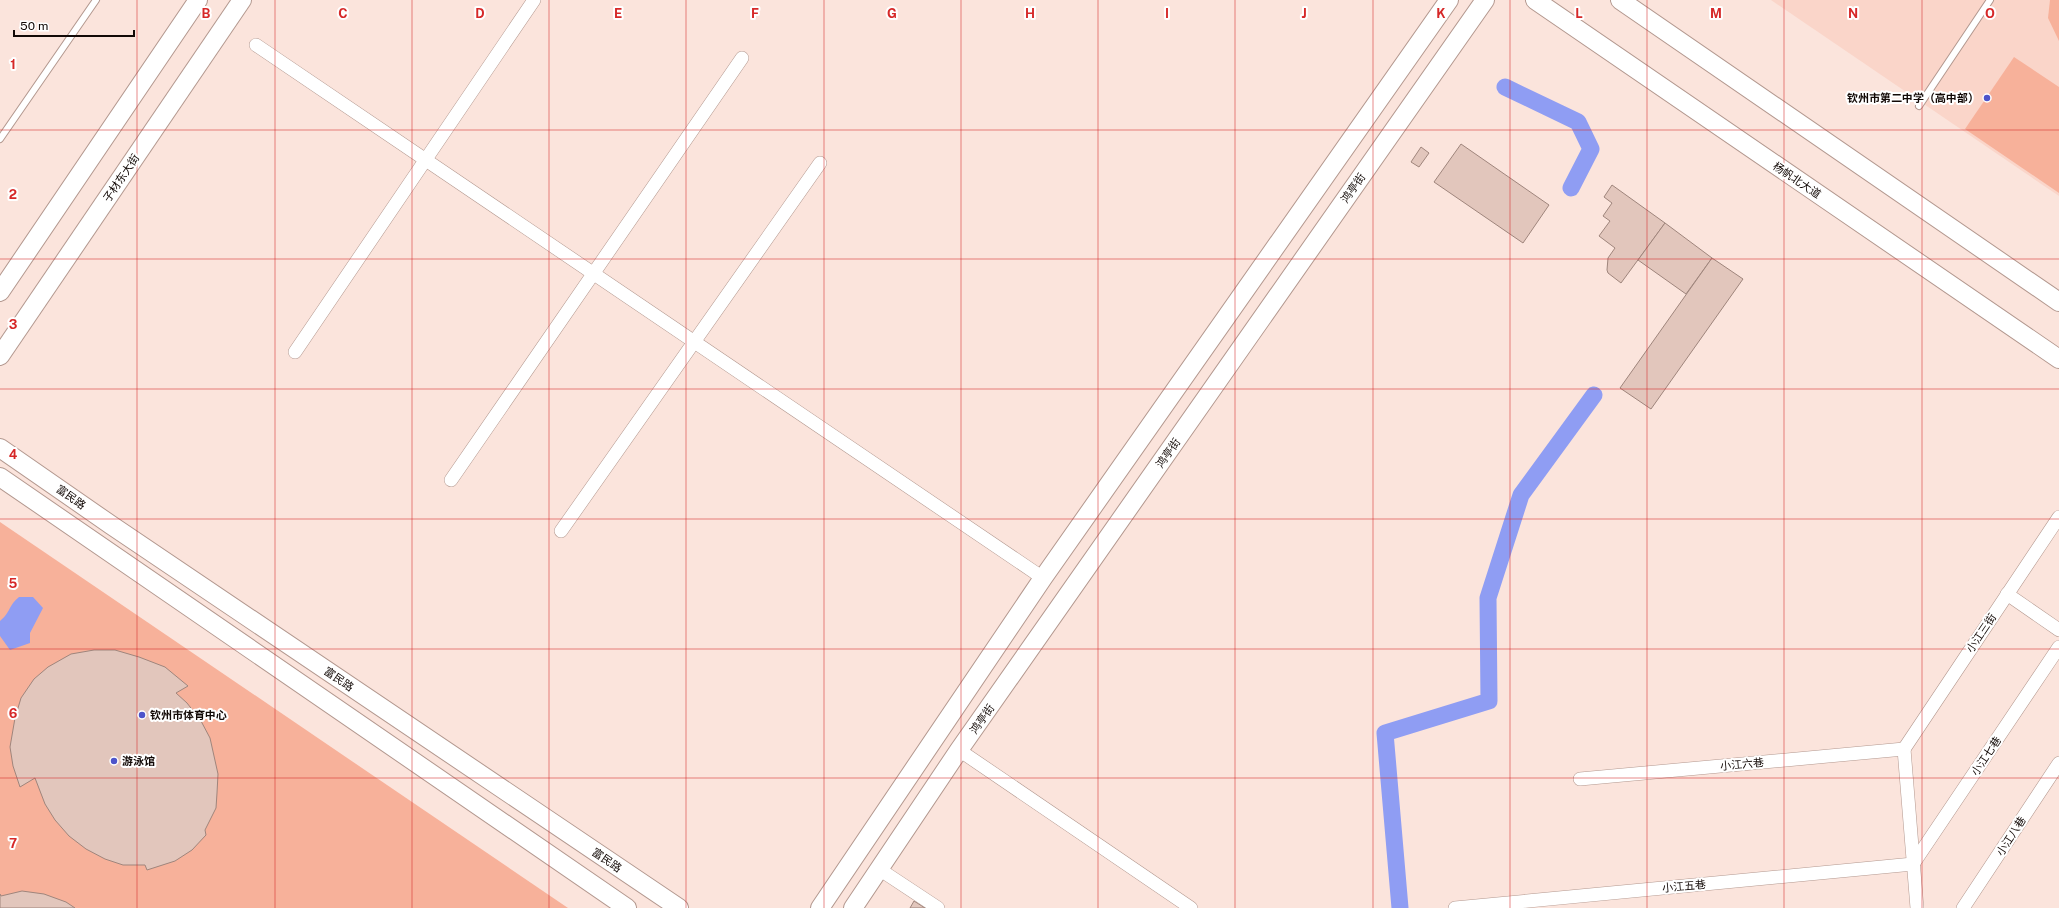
<svg xmlns="http://www.w3.org/2000/svg" width="2059" height="908" viewBox="0 0 2059 908" font-family="'Public Sans','Noto Sans SC',sans-serif">
	<style>
		.built { fill: #fad5c9 }
		.green { fill: #f7b19a }
		.water { fill: #8f9df3 }
		.lines { fill: none; stroke-linecap: round; stroke-linejoin: round }
		.canal { stroke: #8f9df3; stroke-width: 17 }
		.building { fill: #e2c6bc; stroke: #9f857c }
		.lane-casing { stroke: #b3988f; stroke-width: 8 }
		.street-casing { stroke: #b3988f; stroke-width: 14 }
		.secondary-casing { stroke: #b3988f; stroke-width: 20 }
		.lane { stroke: #fff; stroke-width: 6 }
		.street { stroke: #fff; stroke-width: 13 }
		.secondary { stroke: #fff; stroke-width: 18 }
		.grid { fill: none; stroke: #d62828; stroke-width: 1; stroke-opacity: 0.55 }
		.poi-dot { fill: #4d54ca; stroke: #fff; stroke-width: 1.5 }
		.labels { text-anchor: middle; dominant-baseline: central; stroke-width: 4; stroke-linejoin: round; paint-order: stroke }
		.poi-label { font-size: 11px; font-weight: bold; fill: #120906; stroke: #fff; text-anchor: start }
		.street-label { font-size: 11px; fill: #120906; stroke: #fff }
		.grid-label { font-size: 13px; text-anchor: middle; font-weight: bold; fill: #d62828; stroke: #fff; stroke-width: 4; stroke-linejoin: round; paint-order: stroke }
	</style>
	<rect width="100%" height="100%" fill="#fbe4dc"/>
	<!-- built -->
	<polygon class="built" points="1771,0 2059,0 2059,196"/>
	<!-- green -->
	<g class="green">
		<polygon points="2050,0 2059,0 2059,41 2048,18"/>
		<polygon points="2014,57 2059,87 2059,193 1965,129"/>
		<polygon points="0,522 568,908 0,908"/>
	</g>
	<!-- water -->
	<path class="water" d="M19 597H33L43 608 30 633V643L10 650 0 636V621C11 612 8 606 19 597Z"/>
	<g class="lines">
		<!-- canal -->
		<g class="canal">
			<polyline points="1505,87 1578,122 1591,149 1571,188"/>
			<polyline points="1400,908 1385,733 1489,701 1488,598 1521,495 1594,395"/>
		</g>
	</g>
	<!-- building -->
	<g class="building">
		<polygon points="1461,144 1549,205 1523,243 1434,182"/>
		<polygon points="1421,147 1429,153 1419,167 1411,162"/>
		<polygon points="1612,185 1665,223 1621,283 1608,273 1607,270 1608,258 1615,248 1599,236 1610,221 1603,216 1612,203 1604,197"/>
		<polygon points="1665,223 1712,258 1686,294 1638,260"/>
		<polygon points="1712,258 1743,279 1651,409 1620,388"/>
		<polygon points="94,650 115,650 139,657 165,667 188,686 176,693 187,703 201,721 210,738 218,774 217,793 216,808 205,830 206,835 192,850 175,861 147,870 145,865 123,865 105,859 86,849 69,836 55,820 45,804 35,778 20,787 13,766 10,747 15,718 21,698 34,679 48,667 71,654"/>
		<polygon points="22,891 44,894 66,902 75,908 0,908 0,894 1,896"/>
		<polygon points="914,901 925,908 910,908"/>
	</g>
	<g class="lines">
		<defs>
			<g id="lane">
				<polyline points="1919,106 1990,0"/>
				<polyline points="0,139 96,0"/>
			</g>
			<g id="street">
				<polyline points="256,45 1043,578"/>
				<polyline points="295,352 534,0"/>
				<polyline points="451,480 742,58"/>
				<polyline points="561,531 820,163"/>
				<polyline points="2007,594 2059,630"/>
				<polyline points="1904,749 2059,517"/>
				<polyline points="1904,749 1917,908"/>
				<polyline points="959,750 1191,908"/>
				<polyline points="1580,779 1904,749"/>
				<polyline points="879,869 938,908"/>
				<polyline points="1455,908 1913,864 2059,647"/>
				<polyline points="1963,908 2059,763"/>
			</g>
			<g id="secondary">
				<polyline points="1535,0 2059,359"/>
				<polyline points="1620,0 2059,302"/>
				<polyline points="0,292 198,0"/>
				<polyline points="0,356 242,0"/>
				<polyline points="0,448 111,525 679,908"/>
				<polyline points="0,477 627,908"/>
				<polyline points="820,908 1043,578 1449,0"/>
				<polyline points="853,908 959,750 1485,0"/>
			</g>
		</defs>
		<!-- lane casing -->
		<use href="#lane" class="lane-casing"/>
		<!-- street casing -->
		<use href="#street" class="street-casing"/>
		<!-- secondary casing -->
		<use href="#secondary" class="secondary-casing"/>
		<!-- lane -->
		<use href="#lane" class="lane"/>
		<!-- street -->
		<use href="#street" class="street"/>
		<!-- secondary -->
		<use href="#secondary" class="secondary"/>
	</g>
	<!-- grid -->
	<path class="grid" d="M137 0V908M275 0V908M412 0V908M549 0V908M686 0V908M824 0V908M961 0V908M1098 0V908M1235 0V908M1373 0V908M1510 0V908M1647 0V908M1784 0V908M1922 0V908M0 130H2059M0 259H2059M0 389H2059M0 519H2059M0 649H2059M0 778H2059"/>
	<!-- markers -->
	<g class="poi-dot">
		<circle cx="1987" cy="98" r="4"/>
		<circle cx="142" cy="715" r="4"/>
		<circle cx="114" cy="761" r="4"/>
	</g>
	<g class="labels">
		<!-- poi labels -->
		<g class="poi-label">
			<text x="1979" y="98" text-anchor="end">钦州市第二中学（高中部）</text>
			<text x="150" y="715">钦州市体育中心</text>
			<text x="122" y="761">游泳馆</text>
		</g>
		<!-- street labels -->
		<g class="street-label">
			<text transform="translate(121 178) rotate(-56)">子材东大街</text>
			<text transform="translate(1797 180) rotate(34)">杨帆北大道</text>
			<text transform="translate(1353 188) rotate(-55)">鸿亭街</text>
			<text transform="translate(1168 453) rotate(-55)">鸿亭街</text>
			<text transform="translate(71 497) rotate(35)">富民路</text>
			<text transform="translate(1981 633) rotate(-56)">小江三街</text>
			<text transform="translate(339 679) rotate(34)">富民路</text>
			<text transform="translate(982 719) rotate(-55)">鸿亭街</text>
			<text transform="translate(1986 756) rotate(-56)">小江七巷</text>
			<text transform="translate(1742 764) rotate(-5)">小江六巷</text>
			<text transform="translate(2011 836) rotate(-57)">小江八巷</text>
			<text transform="translate(607 860) rotate(34)">富民路</text>
			<text transform="translate(1684 886) rotate(-5)">小江五巷</text>
		</g>
	</g>
	<g class="grid-label">
		<text x="206" y="18">B</text>
		<text x="343" y="18">C</text>
		<text x="480" y="18">D</text>
		<text x="618" y="18">E</text>
		<text x="755" y="18">F</text>
		<text x="892" y="18">G</text>
		<text x="1030" y="18">H</text>
		<text x="1167" y="18">I</text>
		<text x="1304" y="18">J</text>
		<text x="1441" y="18">K</text>
		<text x="1579" y="18">L</text>
		<text x="1716" y="18">M</text>
		<text x="1853" y="18">N</text>
		<text x="1990" y="18">O</text>
		<text x="13" y="69">1</text>
		<text x="13" y="199">2</text>
		<text x="13" y="329">3</text>
		<text x="13" y="459">4</text>
		<text x="13" y="588">5</text>
		<text x="13" y="718">6</text>
		<text x="13" y="848">7</text>
	</g>
	<!-- scale -->
	<path d="M14 30v6h120v-6" fill="none" stroke="#120906" stroke-width="2"/>
	<text x="20" y="30" font-size="12" fill="#120906" stroke="#ffffff" stroke-width="3" paint-order="stroke">50 m</text>
</svg>
